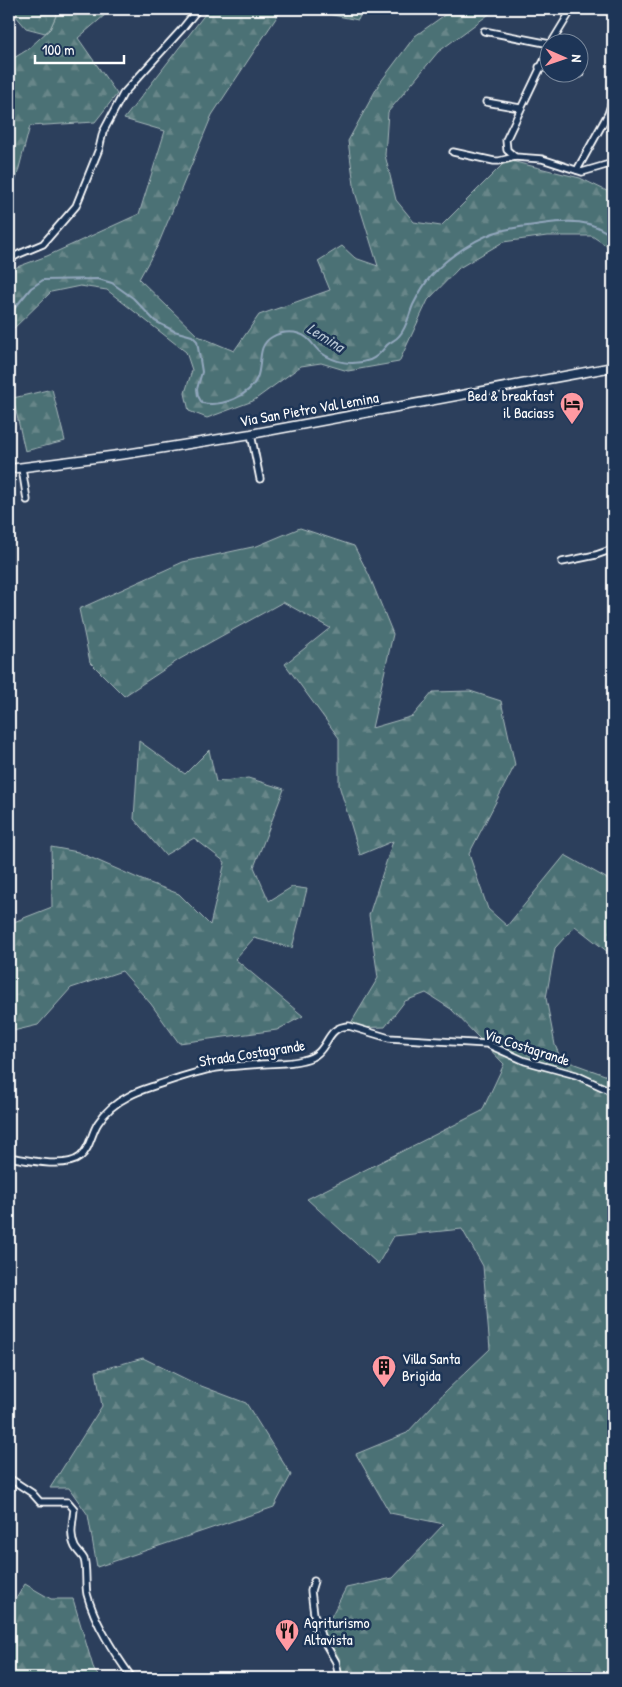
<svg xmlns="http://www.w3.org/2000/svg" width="622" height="1687" viewBox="0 0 622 1687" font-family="'Patrick Hand',sans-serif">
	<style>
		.forest { fill: url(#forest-firs); stroke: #a6b8ba }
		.park { fill: url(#park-crowns); stroke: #a6b8ba }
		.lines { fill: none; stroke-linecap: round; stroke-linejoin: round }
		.stream { stroke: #92a7bd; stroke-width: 2 }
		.street-casing { stroke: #fff; stroke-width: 9 }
		.secondary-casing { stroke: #fff; stroke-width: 11 }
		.street { stroke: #1d3557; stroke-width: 5.5 }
		.secondary { stroke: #1d3557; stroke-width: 8 }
		.labels { text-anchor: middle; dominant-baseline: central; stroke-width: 5; stroke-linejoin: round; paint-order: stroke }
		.poi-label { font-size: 15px; fill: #fff; stroke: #1d3557; text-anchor: start }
		.street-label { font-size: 15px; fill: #fff; stroke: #1d3557 }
		.water-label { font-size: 16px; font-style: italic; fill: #b7c5d3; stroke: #1d3557 }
	</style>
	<defs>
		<pattern id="forest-firs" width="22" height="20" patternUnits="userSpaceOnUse" patternTransform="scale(1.25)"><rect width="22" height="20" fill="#4c7174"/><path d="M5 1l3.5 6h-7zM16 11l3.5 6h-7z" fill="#678689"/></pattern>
		<pattern id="park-crowns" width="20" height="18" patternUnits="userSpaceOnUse" patternTransform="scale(1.25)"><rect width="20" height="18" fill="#4c7174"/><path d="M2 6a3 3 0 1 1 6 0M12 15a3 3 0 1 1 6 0" fill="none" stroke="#678689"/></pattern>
	</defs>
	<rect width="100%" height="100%" fill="#2c3f5c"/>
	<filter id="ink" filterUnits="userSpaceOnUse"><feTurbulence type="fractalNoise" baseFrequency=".02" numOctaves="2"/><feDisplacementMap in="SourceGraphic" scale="10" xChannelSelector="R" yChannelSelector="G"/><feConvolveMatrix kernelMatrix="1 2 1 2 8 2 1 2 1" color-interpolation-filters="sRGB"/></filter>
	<g filter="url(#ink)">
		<!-- forest -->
		<g class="forest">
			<polygon points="59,9 112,9 78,38 117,94 95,122 30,126 13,191 9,190 9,61 27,50 50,29"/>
			<polygon points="209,9 282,9 212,115 158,245 139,279 198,336 234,351 259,315 330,290 318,261 342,246 355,258 378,266 355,192 348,141 379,84 415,36 453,9 496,9 438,52 388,112 385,155 396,200 414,222 441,226 507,160 580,178 613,194 613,250 592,236 547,236 503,242 459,268 428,300 399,362 348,371 321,363 301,366 253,401 207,418 189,411 185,393 192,370 186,352 107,290 80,286 51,292 9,333 9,273 17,267 47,256 139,214 165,131 124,119"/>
			<polygon points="302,9 363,9 358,20"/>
			<polygon points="52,389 65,441 25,451 13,398"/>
			<polygon points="300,528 354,546 369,575 393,634 372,728 413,716 433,692 470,691 501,701 515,765 469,854 488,909 507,926 565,855 613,882 613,956 575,926 555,948 546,998 555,1045 561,1059 613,1078 613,1678 342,1678 321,1636 346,1588 393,1578 444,1524 390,1513 356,1454 407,1433 445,1392 490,1349 483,1266 462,1229 394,1236 378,1264 307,1199 482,1111 504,1064 451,1009 426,993 405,1001 385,1027 348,1028 378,978 369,915 393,841 360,855 339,785 339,738 285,664 330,628 283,602 180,659 124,696 90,662 79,609 183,562 257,546"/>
			<polygon points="139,741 185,774 209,750 216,782 248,778 284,789 254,867 269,901 292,887 307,889 292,948 254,938 235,959 303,1016 277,1030 179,1043 151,1004 122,971 71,988 38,1025 9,1032 9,919 11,923 52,907 51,847 78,852 142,880 179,894 210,925 225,862 194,838 165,855 134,819"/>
			<polygon points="143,1358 196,1384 246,1403 291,1475 274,1507 97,1567 88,1515 69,1488 50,1488 102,1406 96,1371"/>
			<polygon points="25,1584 51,1599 73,1599 94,1670 100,1678 9,1678 9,1622 11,1607"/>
		</g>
		<!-- park -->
		<polygon class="park" points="10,9 59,9 50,29 45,33 26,28"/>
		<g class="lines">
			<!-- stream -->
			<path class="stream" d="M9 315 31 288 43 280 98 279 112 283 133 298 155 321 174 331 192 336 197 341 202 372 197 389 198 396 202 403C221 407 249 397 257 378 263 364 256 346 272 337 282 331 297 330 307 338 312 342 315 348 320 352 335 363 353 366 370 360 378 357 382 351 387 345 391 341 396 340 399 336 407 328 409 314 413 305 418 295 424 284 431 276 447 257 480 235 504 230 516 227 529 226 542 224 568 220 592 219 613 237"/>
			<defs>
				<g id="street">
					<polyline points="484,31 550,44"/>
					<polyline points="552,42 572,9"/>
					<polyline points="550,48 506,140 507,150 515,157 542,159 582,172 613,163"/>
					<polyline points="539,67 550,69"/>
					<polyline points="572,72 580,74"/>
					<polyline points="486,102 520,108"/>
					<polyline points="453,152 494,161 499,161 515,157"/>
					<polyline points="577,170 608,114 613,99"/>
					<polyline points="9,260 19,254 43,244 76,206 99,149 103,132 123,94 182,29 198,9"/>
					<polyline points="251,434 260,479"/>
					<polyline points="22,468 27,500"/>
					<polyline points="562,562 596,555 613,549"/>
					<path d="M9 1157C26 1160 66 1169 80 1157 90 1149 91 1134 98 1123 105 1112 117 1102 129 1096 137 1091 148 1088 157 1085 175 1079 197 1071 216 1068 231 1066 247 1065 262 1064 275 1063 290 1064 303 1060 332 1054 322 1027 349 1026L389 1038 487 1044 525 1061 576 1075 613 1092"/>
					<path d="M9 1478 32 1493 40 1502H68L74 1509C73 1522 69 1535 75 1547 77 1551 82 1555 84 1559 87 1567 85 1584 87 1594 95 1624 114 1653 132 1678"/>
					<polyline points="314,1581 311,1591 314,1614 321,1636 336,1662 339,1678"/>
				</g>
				<polyline id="secondary" points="9,469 126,454 251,434 613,367"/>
			</defs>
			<!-- street casing -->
			<use href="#street" class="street-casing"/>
			<!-- secondary casing -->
			<use href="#secondary" class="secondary-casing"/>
			<!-- street -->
			<use href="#street" class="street"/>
			<!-- secondary -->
			<use href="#secondary" class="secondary"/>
		</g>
	</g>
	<!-- icons -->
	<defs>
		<symbol id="hotel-pin" viewBox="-11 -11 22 30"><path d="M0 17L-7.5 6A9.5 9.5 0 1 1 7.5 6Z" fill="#ff9aa2" stroke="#1d3557"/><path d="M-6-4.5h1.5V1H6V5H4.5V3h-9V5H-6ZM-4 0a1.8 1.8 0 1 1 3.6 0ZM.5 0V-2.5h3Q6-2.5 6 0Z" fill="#111"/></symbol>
		<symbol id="building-pin" viewBox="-11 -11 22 30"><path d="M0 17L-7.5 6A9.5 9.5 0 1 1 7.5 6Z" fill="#ff9aa2" stroke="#1d3557"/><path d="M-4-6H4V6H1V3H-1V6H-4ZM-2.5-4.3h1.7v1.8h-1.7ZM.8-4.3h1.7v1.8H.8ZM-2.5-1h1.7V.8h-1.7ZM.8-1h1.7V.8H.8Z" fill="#111"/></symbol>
		<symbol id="restaurant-pin" viewBox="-11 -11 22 30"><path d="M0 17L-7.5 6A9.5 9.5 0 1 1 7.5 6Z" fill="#ff9aa2" stroke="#1d3557"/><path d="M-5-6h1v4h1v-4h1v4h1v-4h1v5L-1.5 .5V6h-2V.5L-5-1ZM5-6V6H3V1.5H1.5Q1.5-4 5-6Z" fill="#111"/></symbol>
	</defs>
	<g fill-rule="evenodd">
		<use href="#hotel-pin" x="558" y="390" width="28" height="38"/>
		<use href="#building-pin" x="370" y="1353" width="28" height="38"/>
		<use href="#restaurant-pin" x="273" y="1617" width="28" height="38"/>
	</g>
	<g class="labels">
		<!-- poi labels -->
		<g class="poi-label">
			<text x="554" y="395" text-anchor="end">Bed &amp; breakfast<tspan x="554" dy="17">il Baciass</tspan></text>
			<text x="402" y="1358">Villa Santa<tspan x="402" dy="17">Brigida</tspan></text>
			<text x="304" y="1622">Agriturismo<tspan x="304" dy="17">Altavista</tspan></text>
		</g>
		<!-- street labels -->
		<g class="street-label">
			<text transform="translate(309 409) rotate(-10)">Via San Pietro Val Lemina</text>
			<text transform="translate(527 1047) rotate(18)">Via Costagrande</text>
			<text transform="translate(252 1053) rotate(-9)">Strada Costagrande</text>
		</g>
		<!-- water labels -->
		<g class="water-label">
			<text transform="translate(326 337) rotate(32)">Lemina</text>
		</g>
	</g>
	<!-- margin -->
	<rect width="622" height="1687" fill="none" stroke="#1d3557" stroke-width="30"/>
	<rect x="15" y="15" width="592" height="1657" fill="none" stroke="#fff" stroke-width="2" filter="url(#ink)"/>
	<!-- north arrow -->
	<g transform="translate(564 58) rotate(92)"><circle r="24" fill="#1d3557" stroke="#77869a"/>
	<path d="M0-4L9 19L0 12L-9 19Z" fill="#ff9aa2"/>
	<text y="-8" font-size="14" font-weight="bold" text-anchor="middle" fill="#ffffff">N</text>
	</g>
	<!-- scale -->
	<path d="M35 55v8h89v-8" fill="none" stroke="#ffffff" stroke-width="2.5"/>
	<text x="42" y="55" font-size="15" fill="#ffffff" stroke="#1d3557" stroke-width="4" paint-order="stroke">100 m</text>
</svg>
